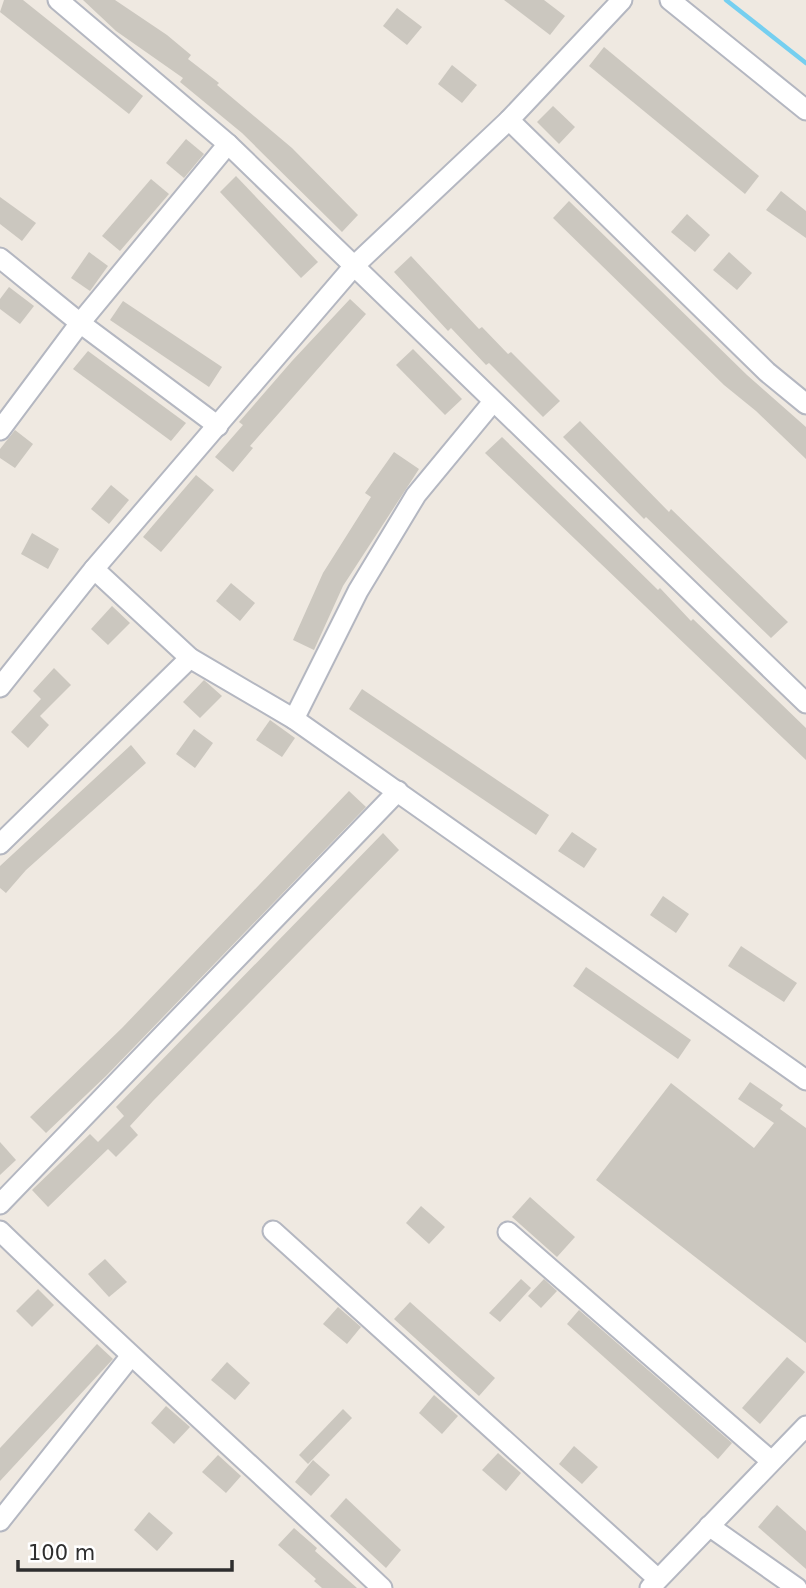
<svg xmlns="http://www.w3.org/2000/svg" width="806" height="1588" viewBox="0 0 806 1588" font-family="'DejaVu Sans',sans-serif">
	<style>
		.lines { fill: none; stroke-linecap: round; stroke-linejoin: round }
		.stream { stroke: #75cff0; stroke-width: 4.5 }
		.building { fill: #cbc7bf }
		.minor-casing { stroke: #b4b7c1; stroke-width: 23 }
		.minor { stroke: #fff; stroke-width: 19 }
	</style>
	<rect width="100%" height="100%" fill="#efe9e1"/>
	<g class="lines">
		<!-- stream -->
		<polyline class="stream" points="726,0 806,63"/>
	</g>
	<!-- building -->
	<g class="building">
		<polygon points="4,0 23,0 143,96 129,114 0,12"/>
		<polygon points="83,0 115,0 167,35 191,55 188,59 219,83 217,85 292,148 358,215 342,232 242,133 180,82 183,78 116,31"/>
		<polygon points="504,0 544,0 565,16 550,35"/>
		<polygon points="397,8 422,27 407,45 383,26"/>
		<polygon points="604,47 759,176 745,194 589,66"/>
		<polygon points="452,65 477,85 462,103 438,84"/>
		<polygon points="553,106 575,127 559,144 537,122"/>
		<polygon points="186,139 204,154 184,178 166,163"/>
		<polygon points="236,176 318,262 301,278 220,192"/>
		<polygon points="151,179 169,194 120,251 102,236"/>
		<polygon points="781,191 806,211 806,238 766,210"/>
		<polygon points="0,197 36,223 22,241 0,224"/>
		<polygon points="569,201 747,375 806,427 806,459 756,411 724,385 553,218"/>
		<polygon points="687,214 710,235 695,252 671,232"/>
		<polygon points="89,252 108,266 90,291 71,278"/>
		<polygon points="729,252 752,273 737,290 713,270"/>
		<polygon points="411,256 479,329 482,327 508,354 511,352 560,401 543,417 489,363 486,365 451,328 448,331 394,272"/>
		<polygon points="9,287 34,306 20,324 0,309 0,299"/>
		<polygon points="350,299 366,314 250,446 253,448 233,472 215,457 243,425 239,422 292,361"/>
		<polygon points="123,301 222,367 209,387 110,320"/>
		<polygon points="413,349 462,399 445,415 396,365"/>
		<polygon points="88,351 186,423 171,441 73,369"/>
		<polygon points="580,421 669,512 671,509 788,622 771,638 646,517 644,519 563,437"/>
		<polygon points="15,430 33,444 15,468 0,458 0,449"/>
		<polygon points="502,437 658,590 660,588 691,621 693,619 806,728 806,760 485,453"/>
		<polygon points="394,452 419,469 343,586 314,650 293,640 323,573 371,497 365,493"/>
		<polygon points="196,475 214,490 161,552 143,537"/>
		<polygon points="111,485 129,500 109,524 91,509"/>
		<polygon points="32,533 59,549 48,569 21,554"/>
		<polygon points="231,583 255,603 240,621 216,601"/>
		<polygon points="112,606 130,623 108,645 91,629"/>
		<polygon points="54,668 71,685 40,716 49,725 28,748 11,732 41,699 33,691"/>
		<polygon points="204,680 222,696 200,718 183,702"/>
		<polygon points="362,689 549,815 536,835 349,709"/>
		<polygon points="270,720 295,738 282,757 256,740"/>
		<polygon points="194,729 213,743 195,768 176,754"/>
		<polygon points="131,745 146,763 26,870 6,893 0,888 0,866"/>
		<polygon points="349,791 366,807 106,1076 46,1133 30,1117 122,1028"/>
		<polygon points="572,832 597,849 584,868 558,851"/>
		<polygon points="383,833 399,850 153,1101 130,1126 138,1135 116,1157 108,1149 48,1207 32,1190 90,1134 98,1142 124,1116 116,1107"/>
		<polygon points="663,896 689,914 676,933 650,915"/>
		<polygon points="741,946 797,983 784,1002 728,966"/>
		<polygon points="586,967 691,1040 678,1059 573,986"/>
		<polygon points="750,1082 783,1105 780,1109 806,1128 806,1343 596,1180 671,1083 754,1148 774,1123 738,1099"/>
		<polygon points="0,1142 16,1160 0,1175"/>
		<polygon points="530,1197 575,1237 557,1257 512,1217"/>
		<polygon points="421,1206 445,1227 429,1244 406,1223"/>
		<polygon points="105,1259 127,1282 109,1297 88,1274"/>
		<polygon points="521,1279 531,1288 500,1322 489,1313"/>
		<polygon points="544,1279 557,1291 541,1308 528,1296"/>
		<polygon points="38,1289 54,1305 32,1327 16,1311"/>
		<polygon points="410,1302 495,1378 479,1396 394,1319"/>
		<polygon points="338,1307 361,1327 347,1344 323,1324"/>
		<polygon points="579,1310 732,1443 718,1459 567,1324"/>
		<polygon points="97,1344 113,1359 0,1481 0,1448"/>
		<polygon points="787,1357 805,1372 760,1424 742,1408"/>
		<polygon points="227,1362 250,1383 235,1400 211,1380"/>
		<polygon points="434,1395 458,1416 442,1434 419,1413"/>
		<polygon points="166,1406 190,1427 174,1444 151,1423"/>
		<polygon points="343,1409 352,1418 308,1464 299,1455"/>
		<polygon points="574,1446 598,1467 582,1484 559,1464"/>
		<polygon points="498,1453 521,1473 506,1491 482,1470"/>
		<polygon points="218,1455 241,1476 226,1493 202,1472"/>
		<polygon points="313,1460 330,1475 311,1496 295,1482"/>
		<polygon points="346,1498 401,1550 386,1568 330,1516"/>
		<polygon points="777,1505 806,1531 806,1569 758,1527"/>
		<polygon points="149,1512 173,1533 157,1551 134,1530"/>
		<polygon points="294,1528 317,1548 315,1551 357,1588 322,1588 314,1581 316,1579 278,1545"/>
	</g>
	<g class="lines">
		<defs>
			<g id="minor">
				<polyline points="58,0 228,144 806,703"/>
				<polyline points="670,0 806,110"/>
				<polyline points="509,120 767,372 806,404"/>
				<polyline points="0,258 80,323 218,426"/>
				<polyline points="0,430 80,323 228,144"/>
				<polyline points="94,569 190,658 294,719 806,1080"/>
				<polyline points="0,687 94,569 354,266 509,120 622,0"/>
				<polyline points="294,719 358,591 416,495 492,403"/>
				<polyline points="0,844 190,658"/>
				<polyline points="0,1204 398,791"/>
				<path d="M0 1231C125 1352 255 1468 382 1588"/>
				<polyline points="273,1231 658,1579"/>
				<polyline points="508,1232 770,1460"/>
				<polyline points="0,1521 130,1357"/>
				<polyline points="709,1526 797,1588"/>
				<polyline points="650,1588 806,1426"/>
			</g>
		</defs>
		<!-- minor casing -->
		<use href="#minor" class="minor-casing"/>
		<!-- minor -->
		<use href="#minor" class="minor"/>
	</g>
	<!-- scale -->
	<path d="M18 1560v10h214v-10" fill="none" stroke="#2e2e2e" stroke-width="3.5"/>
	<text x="28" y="1560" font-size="21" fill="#2e2e2e" stroke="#ffffff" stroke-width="5" paint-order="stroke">100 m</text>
</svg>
